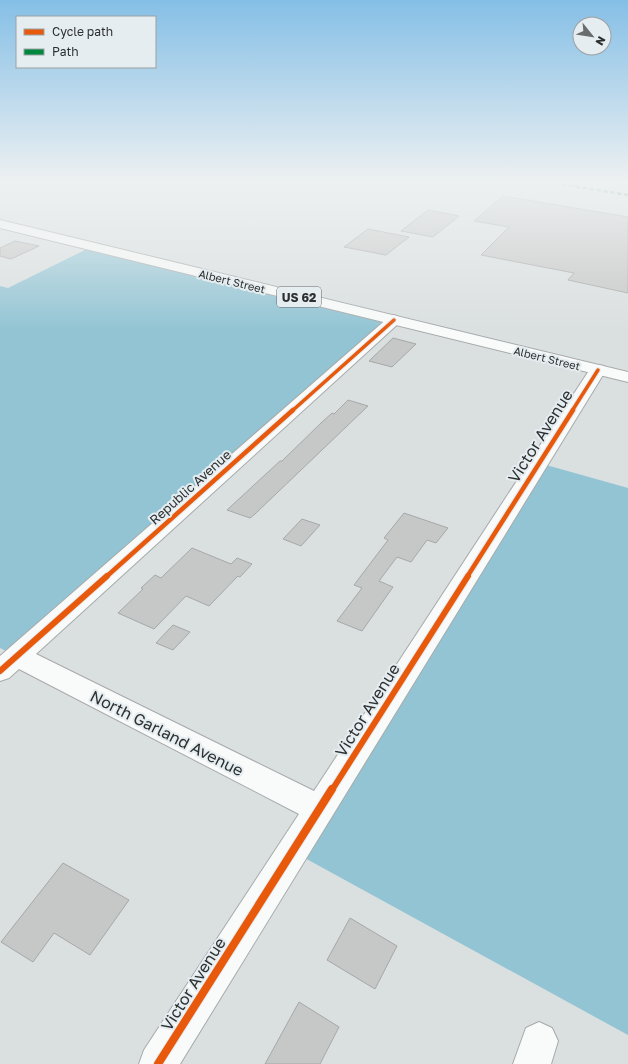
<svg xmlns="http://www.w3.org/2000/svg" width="628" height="1064" viewBox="0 0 628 1064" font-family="'Golos Text',sans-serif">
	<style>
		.forest { fill: #92c4d3 }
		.building { fill: #c6c7c7; stroke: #a7a8a8 }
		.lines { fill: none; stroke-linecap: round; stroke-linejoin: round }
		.minor-casing { stroke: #a7aaab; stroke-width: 2 }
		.major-casing { stroke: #a7aaab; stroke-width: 2 }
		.minor { fill: #f9fafa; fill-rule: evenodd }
		.major { fill: #f9fafa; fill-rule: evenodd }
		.rail-casing { stroke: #c2c3c3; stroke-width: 2.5 }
		.rail { stroke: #e5edf0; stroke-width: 1.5; stroke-dasharray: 5; stroke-linecap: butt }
		.quiet { stroke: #00873e; stroke-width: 2.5; stroke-dasharray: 4.5 2.5; stroke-linecap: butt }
		.cycleway-far3-casing { stroke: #e5edf0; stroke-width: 5.5 }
		.cycleway-far2-casing { stroke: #e5edf0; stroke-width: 7 }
		.cycleway-far1-casing { stroke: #e5edf0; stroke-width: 8 }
		.cycleway-casing { stroke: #e5edf0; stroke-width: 10 }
		.cycleway-far3 { stroke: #e8590c; stroke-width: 3.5 }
		.cycleway-far2 { stroke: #e8590c; stroke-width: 4.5 }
		.cycleway-far1 { stroke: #e8590c; stroke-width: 6 }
		.cycleway { stroke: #e8590c; stroke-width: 8 }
		.labels { text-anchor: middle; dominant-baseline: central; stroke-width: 4; stroke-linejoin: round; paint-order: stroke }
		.far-street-label { font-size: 11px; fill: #2d3031; stroke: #e5edf0 }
		.shield { fill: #e5edf0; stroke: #64696a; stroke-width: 1 }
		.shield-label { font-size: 12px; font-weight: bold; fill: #2d3031 }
		.street-label { font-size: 13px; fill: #2d3031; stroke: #e5edf0 }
		.near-street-label { font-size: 16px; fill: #2d3031; stroke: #e5edf0 }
	</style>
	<rect width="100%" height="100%" fill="#dadfe0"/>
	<!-- forest -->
	<g class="forest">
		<polygon points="91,247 394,320 16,656 0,648 0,286 8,288"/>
		<polygon points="539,463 628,488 628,1035 292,851"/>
	</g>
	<!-- building -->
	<g class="building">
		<polygon points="503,196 628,217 628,293 568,280 574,273 481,255 509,227 474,221"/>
		<polygon points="428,210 459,216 433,237 401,231"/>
		<polygon points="368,229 409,237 386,255 344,247"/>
		<polygon points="15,241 39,246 11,259 0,256 0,248"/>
		<polygon points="393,338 416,344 392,367 369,361"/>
		<polygon points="348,400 368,406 255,514 250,518 227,510 280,461 282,461 321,423 332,413 334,414"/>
		<polygon points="404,513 448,528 436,543 427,540 411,562 397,557 379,581 393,587 362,631 337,621 362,588 354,585 388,540 384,538"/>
		<polygon points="302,519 320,525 301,546 283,539"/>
		<polygon points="192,548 231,564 237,558 252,564 240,577 238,576 209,606 186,596 154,629 118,613 143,589 141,588 155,575 161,578"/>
		<polygon points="173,625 190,632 173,650 156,643"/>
		<polygon points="63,863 129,900 90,955 54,933 33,962 1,942"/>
		<polygon points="350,918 397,946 375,989 327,960"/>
		<polygon points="299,1002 339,1027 320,1064 265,1064"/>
	</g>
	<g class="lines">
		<defs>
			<g id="minor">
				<polygon points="394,315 399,317 402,320 399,323 36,654 314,791 592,366 598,365 604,366 606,370 180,1064 139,1064 144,1050 299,814 19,669 9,678 0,681 0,656 389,317"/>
				<polygon points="539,1022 552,1028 558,1041 551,1064 513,1064 526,1028"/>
			</g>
			<polygon id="major" points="0,220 628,372 628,382 0,228"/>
		</defs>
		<!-- minor casing -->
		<use href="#minor" class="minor-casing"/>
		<!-- major casing -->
		<use href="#major" class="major-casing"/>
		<!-- minor -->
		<use href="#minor" class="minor"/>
		<!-- major -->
		<use href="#major" class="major"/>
		<defs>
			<polyline id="rail" points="595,182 628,187"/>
		</defs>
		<!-- rail casing -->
		<use href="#rail" class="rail-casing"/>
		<!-- rail -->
		<use href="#rail" class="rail"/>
		<!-- quiet -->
		<polyline class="quiet" points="548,182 628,195"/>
		<defs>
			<g id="cycleway-far3">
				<polyline points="292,411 394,320"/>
				<polyline points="572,411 598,370"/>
			</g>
			<g id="cycleway-far2">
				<polyline points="106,577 293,410"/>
				<polyline points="467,577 573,410"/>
			</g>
			<g id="cycleway-far1">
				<polyline points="0,671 107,576"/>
				<polyline points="332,790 468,576"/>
			</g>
			<polyline id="cycleway" points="158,1064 332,789"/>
		</defs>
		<!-- cycleway-far3 casing -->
		<use href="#cycleway-far3" class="cycleway-far3-casing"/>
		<!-- cycleway-far2 casing -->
		<use href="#cycleway-far2" class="cycleway-far2-casing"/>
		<!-- cycleway-far1 casing -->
		<use href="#cycleway-far1" class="cycleway-far1-casing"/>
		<!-- cycleway casing -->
		<use href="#cycleway" class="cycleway-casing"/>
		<!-- cycleway-far3 -->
		<use href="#cycleway-far3" class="cycleway-far3"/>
		<!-- cycleway-far2 -->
		<use href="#cycleway-far2" class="cycleway-far2"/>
		<!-- cycleway-far1 -->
		<use href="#cycleway-far1" class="cycleway-far1"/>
		<!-- cycleway -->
		<use href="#cycleway" class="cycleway"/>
	</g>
	<!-- sky -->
	<linearGradient id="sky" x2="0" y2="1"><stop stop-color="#85bfe6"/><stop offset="0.55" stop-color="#eef1f1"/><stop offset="1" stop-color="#eef1f1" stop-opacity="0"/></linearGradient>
	<rect width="628" height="331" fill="url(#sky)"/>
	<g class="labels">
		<!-- far-street labels -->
		<g class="far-street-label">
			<text transform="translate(232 281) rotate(14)">Albert Street</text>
			<text transform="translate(547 358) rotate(14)">Albert Street</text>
		</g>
		<!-- shield labels -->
		<rect class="shield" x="277" y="287" width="44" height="20" rx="3"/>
		<g class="shield-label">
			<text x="299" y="297">US 62</text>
		</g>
		<!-- street labels -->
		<g class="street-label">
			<text transform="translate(190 487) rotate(-42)">Republic Avenue</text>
		</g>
		<!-- near-street labels -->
		<g class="near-street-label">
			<text transform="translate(540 436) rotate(-58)">Victor Avenue</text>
			<text transform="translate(367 710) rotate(-58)">Victor Avenue</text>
			<text transform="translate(167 733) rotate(27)">North Garland Avenue</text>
			<text transform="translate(193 984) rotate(-58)">Victor Avenue</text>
		</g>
	</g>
	<!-- legend -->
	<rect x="16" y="16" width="140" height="52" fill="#e5edf0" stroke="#9ba1a4"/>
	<rect x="24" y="29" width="20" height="6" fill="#e8590c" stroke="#9ba1a4"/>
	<text x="52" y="36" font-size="12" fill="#2d3031">Cycle path</text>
	<rect x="24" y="49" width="20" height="6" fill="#00873e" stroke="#9ba1a4"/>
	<text x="52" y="56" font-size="12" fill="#2d3031">Path</text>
	<!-- north arrow -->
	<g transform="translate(592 36) rotate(120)"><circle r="19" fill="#e5edf0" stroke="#9ba1a4"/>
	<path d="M0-3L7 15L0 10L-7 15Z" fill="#6a6d6e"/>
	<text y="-6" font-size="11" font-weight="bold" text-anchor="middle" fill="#2d3031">N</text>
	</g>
</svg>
